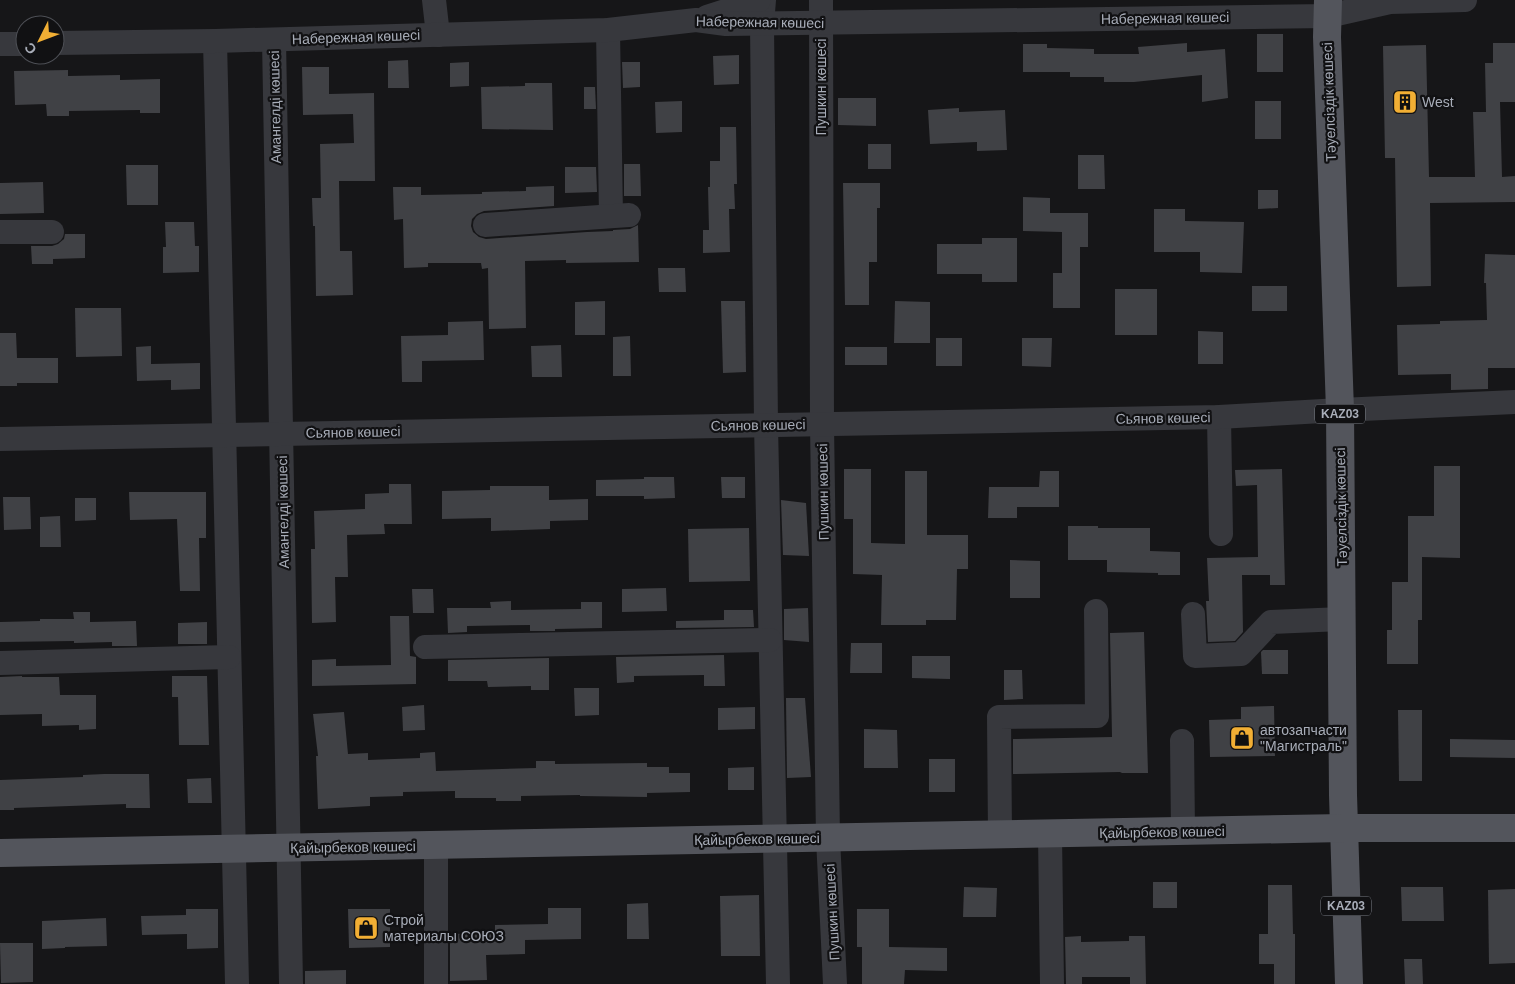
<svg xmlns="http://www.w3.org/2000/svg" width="1515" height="984" viewBox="0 0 1515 984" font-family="Arial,sans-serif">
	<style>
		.building { fill: #404145 }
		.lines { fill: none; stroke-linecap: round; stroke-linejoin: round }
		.minor { stroke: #37383d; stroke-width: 24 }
		.major { stroke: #53555c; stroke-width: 28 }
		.labels { text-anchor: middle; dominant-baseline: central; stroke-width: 4.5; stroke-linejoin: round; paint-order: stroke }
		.shield { fill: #111113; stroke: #7b7e86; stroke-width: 1 }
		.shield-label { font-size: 12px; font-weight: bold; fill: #a8adb8 }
		.street-label { font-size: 14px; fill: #a8adb8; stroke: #111113 }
		.poi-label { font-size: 14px; fill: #a8adb8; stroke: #111113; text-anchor: start }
	</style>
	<rect width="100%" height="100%" fill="#161618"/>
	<!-- building -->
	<g class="building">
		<rect x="1257" y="34" width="26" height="38"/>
		<polygon points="1187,43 1187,52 1225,49 1228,98 1202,102 1202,75 1134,82 1104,82 1104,77 1070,77 1070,72 1023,72 1023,44 1047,44 1047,48 1094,49 1094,54 1139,54 1138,47"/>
		<polygon points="1493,43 1515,43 1515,102 1500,102 1502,177 1515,176 1515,202 1430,203 1431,286 1397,287 1395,158 1385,158 1383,46 1426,45 1429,177 1475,177 1473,112 1486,112 1485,63 1493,63"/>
		<polygon points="739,55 739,84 714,85 713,56"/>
		<polygon points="408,60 409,88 388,88 388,61"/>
		<polygon points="469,62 469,86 450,87 450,63"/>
		<polygon points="622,62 640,62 640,87 623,88"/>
		<polygon points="302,67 329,67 329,94 374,93 375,181 339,181 340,251 352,251 353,295 316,296 315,226 313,226 312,198 321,198 320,144 354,143 353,114 303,115"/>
		<polygon points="68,70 68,76 120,75 120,80 160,79 160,113 140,113 140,110 69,111 69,116 47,116 46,104 15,105 14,71"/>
		<polygon points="525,83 552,83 553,130 482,129 481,87 525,86"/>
		<polygon points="584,87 595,87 596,109 584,109"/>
		<polygon points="838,98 876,98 876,126 838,125"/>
		<polygon points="682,101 682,132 656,133 655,102"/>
		<rect x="1255" y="101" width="26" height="38"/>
		<polygon points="959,108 959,112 1005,110 1007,150 977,151 977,142 930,144 928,110"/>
		<polygon points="720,127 736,127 737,184 734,184 735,209 729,209 730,252 703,253 703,230 709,230 708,187 710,187 710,161 720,161"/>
		<rect x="868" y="144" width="23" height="25"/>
		<polygon points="1078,155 1104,155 1105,189 1078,189"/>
		<polygon points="624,164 640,164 641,196 624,196"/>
		<polygon points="126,165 158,165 158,205 127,205"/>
		<polygon points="565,167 596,167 597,192 565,193"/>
		<polygon points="43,182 44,213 0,214 0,183"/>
		<polygon points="843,183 880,183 880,208 877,208 877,262 869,262 869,305 845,305"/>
		<polygon points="554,186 554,206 484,211 477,214 472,219 471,226 473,232 479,237 486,239 587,232 613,231 613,230 630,229 638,225 639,262 566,263 566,260 525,261 526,328 489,329 488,268 482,269 481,263 428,263 428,267 404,268 403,219 394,220 393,187 421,187 421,195 482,194 482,192 526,191 526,187"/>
		<polygon points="1258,190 1278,190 1278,208 1258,209"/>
		<polygon points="1023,197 1050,198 1050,213 1088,213 1088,247 1080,247 1080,308 1053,308 1053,273 1062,273 1062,232 1023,231"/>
		<polygon points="1154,209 1185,209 1185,221 1244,222 1242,273 1200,272 1200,252 1154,252"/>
		<polygon points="165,222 194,222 195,246 199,246 199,272 163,273 163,247 166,247"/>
		<polygon points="65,234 85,234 85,258 53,259 53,264 32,264 31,246 52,246 58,244 64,239"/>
		<polygon points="982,238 1017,238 1017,282 982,282 982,274 937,274 937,244 982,244"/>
		<polygon points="1485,254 1515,255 1515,368 1488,368 1488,389 1451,390 1451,374 1398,375 1397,325 1440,324 1440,321 1487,320 1486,283 1484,283"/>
		<polygon points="658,268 685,268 686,292 659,292"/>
		<rect x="1252" y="286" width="35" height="25"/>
		<rect x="1115" y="289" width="42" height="46"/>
		<polygon points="605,301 605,335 575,335 575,302"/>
		<polygon points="721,301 745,301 746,372 723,373"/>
		<polygon points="895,301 930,302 930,343 894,343"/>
		<polygon points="75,308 121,308 122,356 76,357"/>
		<polygon points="483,321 484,360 422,361 422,382 402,382 401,336 448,335 448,322"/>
		<polygon points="1198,331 1223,332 1223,364 1198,364"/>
		<polygon points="0,333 16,333 17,358 58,358 58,383 17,383 17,386 0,386"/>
		<polygon points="630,336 631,376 613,376 613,337"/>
		<rect x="936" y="338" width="26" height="28"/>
		<polygon points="1022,338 1052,338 1051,367 1022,366"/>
		<polygon points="561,345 562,377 532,377 531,346"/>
		<polygon points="151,346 151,364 200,363 200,389 171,390 171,380 137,381 136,347"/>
		<rect x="845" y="347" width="42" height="18"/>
		<polygon points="1434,466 1460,466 1460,558 1422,557 1422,620 1418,620 1418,664 1387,664 1387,630 1392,630 1392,582 1408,582 1408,516 1434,516"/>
		<polygon points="844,469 871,469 871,543 905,544 905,471 927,471 927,535 968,535 968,569 957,569 956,620 926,620 926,625 881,625 882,575 853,574 853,519 844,519"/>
		<polygon points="1282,469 1285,585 1270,585 1270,575 1242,575 1243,632 1235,641 1208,642 1206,601 1209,601 1207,558 1258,557 1257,485 1236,486 1235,470"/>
		<polygon points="1040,471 1059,471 1059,507 1017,507 1017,518 988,518 989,487 1039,487"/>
		<polygon points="644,477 674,477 675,498 644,499 644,496 596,496 596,480 644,479"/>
		<polygon points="721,477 745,477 745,498 722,498"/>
		<polygon points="389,484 411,484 412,524 384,524 385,534 347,535 348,577 335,577 336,622 312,623 311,549 315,549 314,511 365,509 365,494 389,493"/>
		<polygon points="490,486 549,486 549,500 588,499 588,520 550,521 550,529 491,531 491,518 442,519 442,491 490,490"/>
		<polygon points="129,492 206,492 206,538 199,538 200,591 180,591 177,519 130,520"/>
		<polygon points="3,497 30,497 31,529 4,530"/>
		<polygon points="75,498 96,498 96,520 75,521"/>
		<polygon points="781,500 806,503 809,556 783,555"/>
		<polygon points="60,516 61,547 40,547 40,517"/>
		<polygon points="1068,526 1098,526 1098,528 1150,528 1150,551 1180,552 1180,575 1158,575 1158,573 1107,572 1107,560 1068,560"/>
		<polygon points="749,528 750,581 689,582 688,529"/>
		<polygon points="1010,560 1040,561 1040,598 1010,598"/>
		<polygon points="666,588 667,611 622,612 622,589"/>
		<polygon points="412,589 433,589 434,613 413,613"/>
		<polygon points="511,601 511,610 581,609 581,602 602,602 602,628 555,629 555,631 530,631 530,625 467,626 467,632 448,633 447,608 491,608 490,602"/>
		<polygon points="808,608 809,642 784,640 784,609"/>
		<polygon points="724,610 753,610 754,627 676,628 676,621 724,620"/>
		<polygon points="73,612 90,612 90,622 136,621 137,646 112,646 112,642 74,643 74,641 0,642 0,622 40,621 40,619 74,619"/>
		<polygon points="390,616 409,616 410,656 416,657 416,684 312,686 312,660 336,659 336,666 391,665"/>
		<polygon points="207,622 207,644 178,644 178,623"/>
		<polygon points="1144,632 1148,773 1122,773 1120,772 1013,774 1013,739 1112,737 1110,633"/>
		<polygon points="851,643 882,643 882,673 850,673"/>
		<polygon points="1263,650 1288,650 1288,674 1262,674 1261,652"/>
		<polygon points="724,655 725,686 704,686 704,675 634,676 634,682 617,683 616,657"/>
		<polygon points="912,656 950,656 950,679 912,678"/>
		<polygon points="549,658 549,690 531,690 531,686 488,687 487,681 448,681 448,660"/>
		<polygon points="1004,670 1022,670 1023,699 1004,700"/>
		<polygon points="22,676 22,677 59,677 60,695 96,695 96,729 79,730 79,725 42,726 42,714 0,715 0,677"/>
		<polygon points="172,676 207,676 209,745 179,745 178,697 172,697"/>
		<polygon points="574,688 599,688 599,715 575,716"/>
		<polygon points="786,698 805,698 811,777 787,778"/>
		<polygon points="424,705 425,730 403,731 402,707"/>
		<polygon points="1274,706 1275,756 1210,757 1209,720 1241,719 1241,707"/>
		<polygon points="755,707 755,729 718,730 718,708"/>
		<polygon points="1398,710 1422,710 1422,781 1399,781"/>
		<polygon points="344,712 348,754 368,753 368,760 420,758 420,753 435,752 436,771 536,768 536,761 555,761 555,764 647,763 647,767 669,767 669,773 690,773 690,792 647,793 647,797 580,796 580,795 521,796 521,801 496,801 496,798 455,798 455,791 403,792 403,796 370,797 370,806 318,809 316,756 318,756 313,714"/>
		<polygon points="864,729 897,730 898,768 864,768"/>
		<polygon points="1450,739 1515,740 1515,758 1450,757"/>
		<rect x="929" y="759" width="26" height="33"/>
		<polygon points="754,767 754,790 728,790 728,768"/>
		<polygon points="104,774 149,774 150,808 126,808 126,804 14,808 14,810 0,810 0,780 83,777 83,775"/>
		<polygon points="211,778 212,803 188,803 187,779"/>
		<rect x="1153" y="882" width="24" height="26"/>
		<polygon points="1268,885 1292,885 1293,934 1295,934 1295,984 1274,984 1274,964 1259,964 1259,934 1268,934"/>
		<polygon points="964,887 997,888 996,917 963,917"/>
		<polygon points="1401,887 1443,887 1444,921 1402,921"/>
		<polygon points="1515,889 1515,963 1489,964 1488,890"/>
		<polygon points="759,895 760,956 721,956 720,896"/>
		<polygon points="648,903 649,939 627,939 627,904"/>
		<polygon points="548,908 581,908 581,939 525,940 525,954 486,955 487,980 450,981 450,934 495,933 495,925 548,924"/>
		<polygon points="186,909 218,909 218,948 187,949 187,934 142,935 141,916 186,915"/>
		<polygon points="348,909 390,909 390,947 349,948"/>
		<polygon points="857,909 889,909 889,947 947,948 947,971 905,970 904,984 862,984 862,947 857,947"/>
		<polygon points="106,918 107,946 65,947 65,948 42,949 42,921"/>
		<polygon points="1081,936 1081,942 1129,941 1129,936 1145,936 1146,984 1130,984 1130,977 1082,977 1082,984 1066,984 1065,937"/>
		<polygon points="0,943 33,943 33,982 1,983"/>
		<polygon points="1404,959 1422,959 1423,984 1405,984"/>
		<polygon points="346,970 346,984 305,984 305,971"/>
	</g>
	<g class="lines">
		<!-- minor -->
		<g class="minor">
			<polyline points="434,0 438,35"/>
			<polyline points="764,0 762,24 766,425 778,984"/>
			<polyline points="821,0 822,424 828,838 835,984"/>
			<polyline points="707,17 759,0"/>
			<polyline points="608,30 611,216"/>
			<polyline points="274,40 291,984"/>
			<polyline points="215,41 237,984"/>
			<polyline points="55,43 215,41 608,30 696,20 726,24 1328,16 1390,2 1465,0"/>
			<polyline points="0,44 25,44"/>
			<polyline points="485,225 629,215"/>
			<polyline points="0,232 52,232"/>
			<polyline points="1219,417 1221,534"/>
			<polyline points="0,439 1219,417 1340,410 1515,402"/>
			<polyline points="1193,614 1195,656 1241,654 1271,622 1342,619"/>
			<polyline points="425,647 770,640"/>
			<polyline points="0,663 229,657"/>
			<polyline points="1182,741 1183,831"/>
			<polyline points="1050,834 1052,984"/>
			<polyline points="1000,835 999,717 1097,716 1096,611"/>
			<polyline points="436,846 436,984"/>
		</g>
		<!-- major -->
		<g class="major">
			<polyline points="1328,0 1327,37 1340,410 1343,795 1349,984"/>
			<polyline points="0,853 1344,828 1515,828"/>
		</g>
	</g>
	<!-- icons -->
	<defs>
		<symbol id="building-square" viewBox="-11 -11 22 22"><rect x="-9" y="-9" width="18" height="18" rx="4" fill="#f2af34" stroke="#111113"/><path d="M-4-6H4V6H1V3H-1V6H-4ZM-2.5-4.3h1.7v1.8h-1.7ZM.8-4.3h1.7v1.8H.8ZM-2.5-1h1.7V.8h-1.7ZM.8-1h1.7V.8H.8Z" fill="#111"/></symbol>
		<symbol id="shop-square" viewBox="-11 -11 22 22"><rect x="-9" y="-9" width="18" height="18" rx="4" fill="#f2af34" stroke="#111113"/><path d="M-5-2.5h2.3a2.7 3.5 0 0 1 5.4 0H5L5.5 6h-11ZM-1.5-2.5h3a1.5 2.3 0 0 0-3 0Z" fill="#111"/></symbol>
	</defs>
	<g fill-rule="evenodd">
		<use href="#building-square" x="1391" y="88" width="28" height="28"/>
		<use href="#shop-square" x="1228" y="724" width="28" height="28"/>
		<use href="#shop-square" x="352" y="914" width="28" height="28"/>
	</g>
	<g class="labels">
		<!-- shield labels -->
		<g class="shield">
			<rect x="1315" y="404.5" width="50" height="19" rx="4"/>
			<rect x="1321" y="896.5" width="50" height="19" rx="4"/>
		</g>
		<g class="shield-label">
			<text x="1340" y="414">KАZ03</text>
			<text x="1346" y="906">KАZ03</text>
		</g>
		<!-- street labels -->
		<g class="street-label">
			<text transform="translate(1165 18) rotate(-1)">Набережная көшесі</text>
			<text transform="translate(760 22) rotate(1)">Набережная көшесі</text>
			<text transform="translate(356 37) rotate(-2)">Набережная көшесі</text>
			<text transform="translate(821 87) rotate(-90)">Пушкин көшесі</text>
			<text transform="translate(1329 102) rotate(-92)">Тәуелсіздік көшесі</text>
			<text transform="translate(275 107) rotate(-91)">Амангелді көшесі</text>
			<text transform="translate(1163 418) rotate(-1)">Сьянов көшесі</text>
			<text transform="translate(758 425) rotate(-1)">Сьянов көшесі</text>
			<text transform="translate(353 432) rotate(-1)">Сьянов көшесі</text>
			<text transform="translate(823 492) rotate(-91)">Пушкин көшесі</text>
			<text transform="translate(1341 507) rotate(-91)">Тәуелсіздік көшесі</text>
			<text transform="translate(283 512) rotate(-91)">Амангелді көшесі</text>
			<text transform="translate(1162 832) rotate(-1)">Қайырбеков көшесі</text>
			<text transform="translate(757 839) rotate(-1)">Қайырбеков көшесі</text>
			<text transform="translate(353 847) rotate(-1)">Қайырбеков көшесі</text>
			<text transform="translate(832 912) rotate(-93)">Пушкин көшесі</text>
		</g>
		<!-- poi labels -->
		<g class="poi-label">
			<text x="1422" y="102">West</text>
			<text x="1260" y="730">автозапчасти<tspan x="1260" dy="16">"Магистраль"</tspan></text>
			<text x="384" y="920">Строй<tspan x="384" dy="16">материалы СОЮЗ</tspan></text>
		</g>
	</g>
	<!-- north arrow -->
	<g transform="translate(40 40) rotate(228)"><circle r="24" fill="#111113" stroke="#4d4f55"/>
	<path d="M0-4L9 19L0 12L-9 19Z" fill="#f2af34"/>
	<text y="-8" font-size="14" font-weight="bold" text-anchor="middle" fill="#a8adb8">С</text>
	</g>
</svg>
